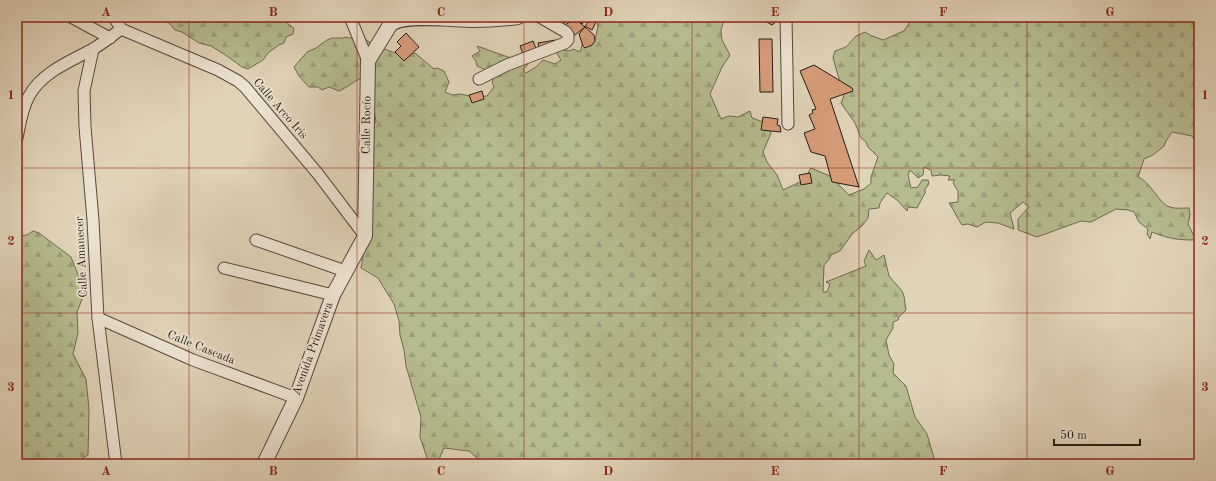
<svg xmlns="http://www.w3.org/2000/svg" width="1216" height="481" viewBox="0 0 1216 481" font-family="'Old Standard TT',serif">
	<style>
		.forest { fill: url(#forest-firs); stroke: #6e6b51 }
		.building { fill: #d69c78; stroke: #271b15 }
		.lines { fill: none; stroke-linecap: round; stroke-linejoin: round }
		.minor-casing { stroke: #56493e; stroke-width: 13 }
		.tertiary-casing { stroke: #56493e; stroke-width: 16 }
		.minor { stroke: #ece2d1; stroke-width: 11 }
		.tertiary { stroke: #ece2d1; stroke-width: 14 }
		.grid { fill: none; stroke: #8f2418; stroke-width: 1; stroke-opacity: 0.55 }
		.labels { text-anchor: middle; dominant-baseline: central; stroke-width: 3.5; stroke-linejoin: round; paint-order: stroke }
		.street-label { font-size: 12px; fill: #271b15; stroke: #ece2d1 }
		.neatline { fill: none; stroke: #8f2418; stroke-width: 1.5 }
		.grid-label { font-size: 13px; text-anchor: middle; font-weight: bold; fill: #8f2418 }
	</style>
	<defs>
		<pattern id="forest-firs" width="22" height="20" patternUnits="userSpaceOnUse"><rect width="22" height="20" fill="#b6bb8d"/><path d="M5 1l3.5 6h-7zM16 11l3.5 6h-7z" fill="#9ca079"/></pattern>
	</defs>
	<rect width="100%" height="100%" fill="#e1d3b8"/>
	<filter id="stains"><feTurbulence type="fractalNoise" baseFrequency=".005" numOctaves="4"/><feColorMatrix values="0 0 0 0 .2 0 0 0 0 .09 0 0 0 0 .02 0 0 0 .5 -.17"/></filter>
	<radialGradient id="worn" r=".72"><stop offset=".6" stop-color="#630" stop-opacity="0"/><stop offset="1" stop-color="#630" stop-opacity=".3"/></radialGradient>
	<!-- forest -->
	<g class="forest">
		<polygon points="160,17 261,17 266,21 271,17 289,17 287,21 288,24 294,28 293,34 286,37 284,43 279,45 268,53 263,60 248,69 242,67 227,56 211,46 199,43 182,32 175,30 169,23 166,22"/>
		<path d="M596 17H725L721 30 722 40 730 55 722 67 710 94 721 119 729 116 738 117 750 111 752 118 766 123 771 133 763 152 767 162 777 175 783 190 804 180 811 168 830 176 849 195 864 189 871 183V177L878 157 868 147 866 142 861 138 855 123 841 103 844 96 833 58 835 51 846 47 856 36 865 32 870 35 883 40 904 31 911 20 909 17H1199V139L1195 141 1192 136 1172 132 1166 141 1164 146 1153 155 1144 159 1138 177C1150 181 1160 205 1170 207 1175 209 1183 208 1189 208L1190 215 1188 224 1196 240C1178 240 1169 239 1152 232L1150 239 1147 234 1148 229 1139 222 1134 212 1128 210 1116 209 1091 222 1081 221 1037 237 1018 230V219L1029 207 1023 202 1010 213 1014 229 998 223 986 222 977 227 968 224 962 225C957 218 954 210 949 203L958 202V191L953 183 955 180H948L950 176 941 175 932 176 931 170 924 167 923 175 918 178 910 170 908 175 911 188 918 187 922 180H928L929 184 925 189V193L917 208 908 207 907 211 897 200 887 193 880 203 879 208 869 209 868 218 862 226 852 234 840 251 831 255 830 258 824 265 823 292H827L830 284 826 282 866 266 864 261 869 250 876 260 884 255 889 276 902 291 904 296 906 310 899 317 898 320 893 322V328L886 340 889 355 894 364 893 373 906 386 915 417 927 434 934 458 937 464H484L469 451 444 448 437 464H429L420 437 421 417 406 366 404 350 400 335 399 321 394 304 378 278 361 268 363 256 372 124 376 122 371 90 362 78C354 81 348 87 339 91L329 87 322 90 318 87H309L299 76 294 67 307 52 316 48 327 40 332 38H343L346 37 349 38H364L373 45 401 55 415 53 434 69 437 68 444 71 449 82 445 92 452 95 460 94 475 97 487 96 494 87 492 82 493 79 488 71 477 66 476 61 472 56 480 51 477 46 528 64 523 70 526 73 536 67 543 60 555 64 561 60 556 52 557 49 570 51 573 49 580 52 584 39 595 40 598 26Z"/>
		<polygon points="33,231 39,233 71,257 85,292 77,312 78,333 73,354 86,379 89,409 88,455 73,464 17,464 17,236 27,235"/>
	</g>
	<!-- building -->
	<g class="building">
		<polygon points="560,17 571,17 571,18 559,27 555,23 556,20"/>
		<polygon points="580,17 584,17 586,18 582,24 577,20"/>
		<polygon points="764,17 781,17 772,25 763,20"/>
		<polygon points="575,19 585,27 571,38 563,26"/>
		<polygon points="590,20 596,22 592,30 585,26"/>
		<polygon points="585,27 594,35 595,41 592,45 585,48 583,46 579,34"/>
		<polygon points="406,33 419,47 404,61 395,52 401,46 397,42"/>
		<polygon points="759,39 772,39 773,92 760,92"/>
		<polygon points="556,40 558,47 540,53 538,43"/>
		<polygon points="533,41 537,51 524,57 520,46"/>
		<polygon points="814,65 852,88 853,91 830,99 859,187 832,182 825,156 811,152 804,133 815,129 809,115 813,113 812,110 816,109 800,71"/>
		<polygon points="482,91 484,99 472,103 469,95"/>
		<polygon points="763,117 778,119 777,125 780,126 781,132 761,130"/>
		<polygon points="810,173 812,183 801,185 799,175"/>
	</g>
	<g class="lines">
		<defs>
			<g id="minor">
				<polyline points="71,17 110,38"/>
				<polyline points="114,17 121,29"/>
				<polyline points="350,17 368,61"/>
				<polyline points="786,17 788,124"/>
				<polyline points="121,29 218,70 238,81 245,87 318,174 365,236"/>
				<polyline points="93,49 84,91 85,127 93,220 98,318 116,464"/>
				<polyline points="479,79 507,65 565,43 568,40 568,35 566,32 540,17"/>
				<path d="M17 138C20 124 22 108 29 96 42 72 71 61 93 49 103 43 112 36 121 29"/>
				<polyline points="256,240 345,271"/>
				<polyline points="224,268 333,295"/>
				<polyline points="98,318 193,360 296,398"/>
			</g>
			<path id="tertiary" d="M264 464 296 398 333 295 365 236 368 61 390 25C403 13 454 20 472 20 488 20 503 19 518 17"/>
		</defs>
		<!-- minor casing -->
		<use href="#minor" class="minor-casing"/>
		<!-- tertiary casing -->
		<use href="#tertiary" class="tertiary-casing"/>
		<!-- minor -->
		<use href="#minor" class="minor"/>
		<!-- tertiary -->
		<use href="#tertiary" class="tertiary"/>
	</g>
	<!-- grid -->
	<path class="grid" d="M189 17V464M357 17V464M524 17V464M692 17V464M859 17V464M1027 17V464M17 168H1199M17 313H1199"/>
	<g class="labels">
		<!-- street labels -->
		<g class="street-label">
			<text transform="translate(280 109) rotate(49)">Calle Arco Iris</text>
			<text transform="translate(367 125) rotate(-89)">Calle Rocío</text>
			<text transform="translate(82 257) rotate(-93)">Calle Amanecer</text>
			<text transform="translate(201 348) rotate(22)">Calle Cascada</text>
			<text transform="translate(313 349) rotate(-70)">Avenida Primavera</text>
		</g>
	</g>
	<!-- margin -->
	<rect width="1216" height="481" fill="none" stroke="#e1d3b8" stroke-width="44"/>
	<!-- scale -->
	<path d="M1054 439v6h86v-6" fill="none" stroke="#271b15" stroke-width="2"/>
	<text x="1060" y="439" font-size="12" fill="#271b15" stroke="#ece2d1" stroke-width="3" paint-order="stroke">50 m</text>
	<rect x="22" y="22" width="1172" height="437" class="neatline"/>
	<g class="grid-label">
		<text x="106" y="16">A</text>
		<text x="273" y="16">B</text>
		<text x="441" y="16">C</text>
		<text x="608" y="16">D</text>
		<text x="775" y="16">E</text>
		<text x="943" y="16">F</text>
		<text x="1110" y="16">G</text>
		<text x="11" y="99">1</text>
		<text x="1205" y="99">1</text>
		<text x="11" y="245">2</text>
		<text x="1205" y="245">2</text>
		<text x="11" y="391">3</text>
		<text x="1205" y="391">3</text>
		<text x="106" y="475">A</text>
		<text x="273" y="475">B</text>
		<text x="441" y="475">C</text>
		<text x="608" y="475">D</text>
		<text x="775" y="475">E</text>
		<text x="943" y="475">F</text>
		<text x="1110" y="475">G</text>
	</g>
	<rect width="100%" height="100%" filter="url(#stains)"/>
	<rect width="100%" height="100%" fill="url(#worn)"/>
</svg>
